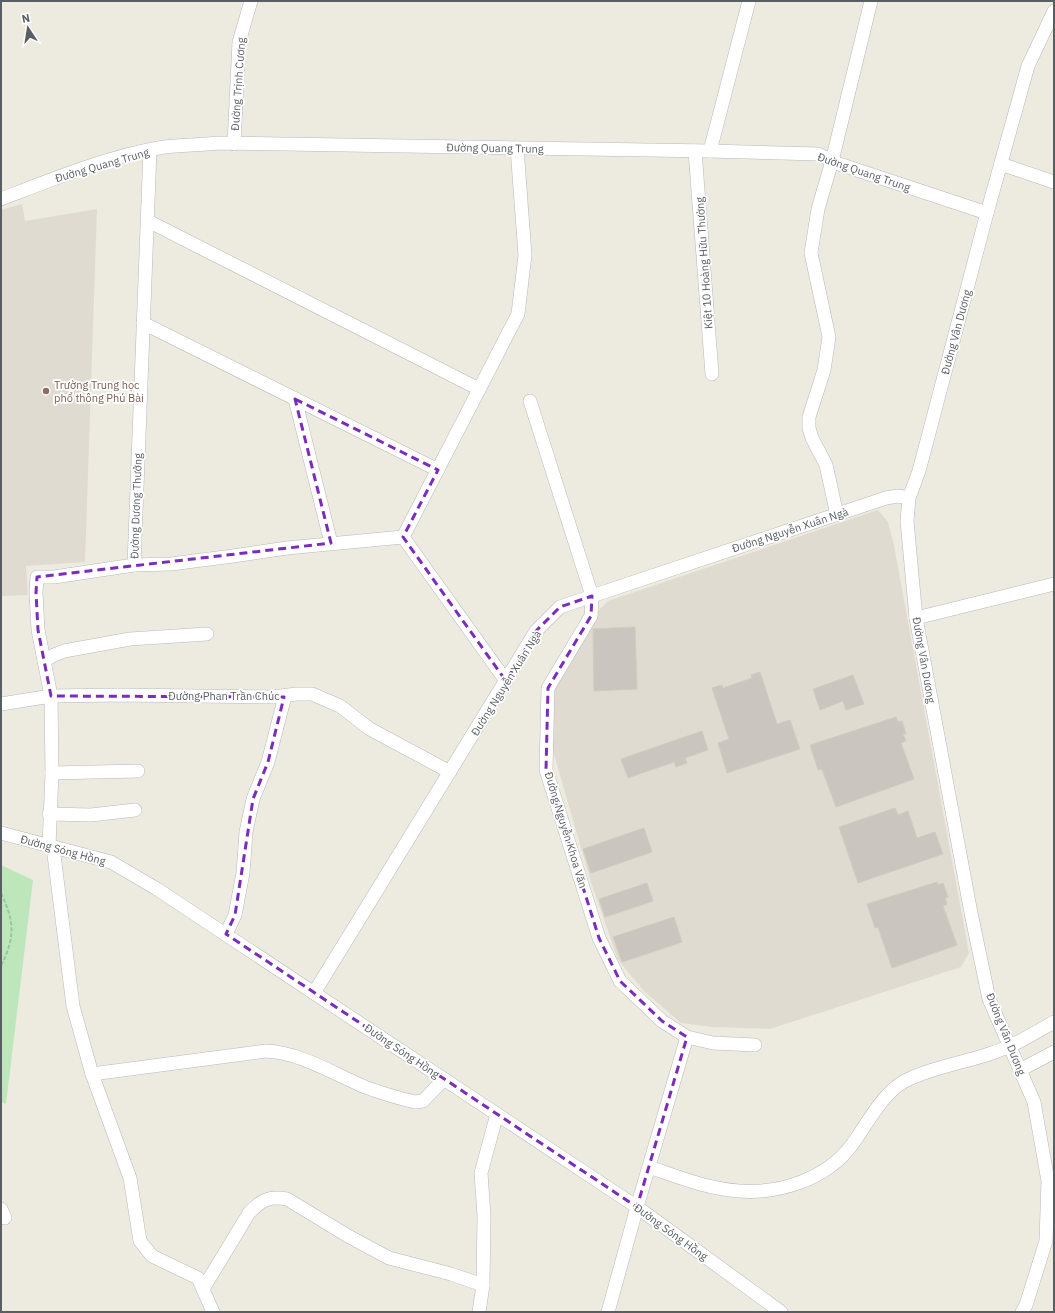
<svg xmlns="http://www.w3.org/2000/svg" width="1055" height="1313" viewBox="0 0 1055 1313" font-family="'IBM Plex Sans',sans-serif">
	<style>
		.education { fill: #dfdbd1 }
		.green { fill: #bde7ba }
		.building { fill: #cac6bf; stroke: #d2cbbe }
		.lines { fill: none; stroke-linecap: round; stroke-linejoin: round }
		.minor-casing { stroke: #b6b9be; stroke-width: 14 }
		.path { stroke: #93c99f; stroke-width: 2; stroke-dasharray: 4 2; stroke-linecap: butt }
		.minor { stroke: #fff; stroke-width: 13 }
		.marked { fill: none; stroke: #7b2cbf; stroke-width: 3; stroke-dasharray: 8 5; stroke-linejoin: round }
		.education-dot { fill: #8d6e63; stroke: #fff; stroke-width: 1.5 }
		.labels { text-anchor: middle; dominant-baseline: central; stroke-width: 3.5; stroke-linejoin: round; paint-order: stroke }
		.street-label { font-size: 11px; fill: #595e62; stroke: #fff }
		.education-label { font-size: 11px; fill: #785e54; stroke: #fff; text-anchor: start }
	</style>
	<rect width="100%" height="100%" fill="#edeae0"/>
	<!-- education -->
	<g class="education">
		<polygon points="22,204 25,221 97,209 85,562 26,566 28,595 1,596 1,210"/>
		<polygon points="878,510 888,522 894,546 969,953 961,967 770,1029 713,1027 681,1023 644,991 618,960 591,882 551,744 553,690 599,610 608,601"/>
	</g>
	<!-- green -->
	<polygon class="green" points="1,865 33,880 6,1104 1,1102"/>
	<!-- building -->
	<g class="building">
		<polygon points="635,627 637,689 594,691 593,629"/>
		<polygon points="760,672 777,724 790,720 800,749 727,773 718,743 729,739 712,688 722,685 723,688 752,678 751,675"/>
		<polygon points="853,675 864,704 846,710 843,701 820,710 813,689"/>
		<polygon points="896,717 898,722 902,721 906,734 903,734 906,741 901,743 914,779 836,807 822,769 818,770 810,745"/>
		<polygon points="702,731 708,750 685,758 687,763 676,767 674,762 628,778 621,759"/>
		<polygon points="895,808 898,815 908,811 917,838 935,832 943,854 858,883 839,827"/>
		<polygon points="644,828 652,852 591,873 583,849"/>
		<polygon points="937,882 938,885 943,883 948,897 945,898 947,904 943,906 957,945 892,968 878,927 875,928 867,904"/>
		<polygon points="647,883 653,901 605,917 599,899"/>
		<polygon points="674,917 682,942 622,962 613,937"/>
	</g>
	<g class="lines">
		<defs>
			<g id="minor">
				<polyline points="234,144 239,42 251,1"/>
				<polyline points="695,151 712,374"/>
				<polyline points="710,151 749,1"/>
				<polyline points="1001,164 1054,182"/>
				<path d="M1 199C53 179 109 156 164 147 182 145 200 145 218 143L710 151 818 154 839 164 987 213"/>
				<polyline points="148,221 479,389"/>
				<polyline points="143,323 438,470"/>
				<polyline points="295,399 331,543"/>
				<polyline points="530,401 592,596 591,616 548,688 546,770 599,938 620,981 662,1021 687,1037 713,1043 755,1045"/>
				<polyline points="837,515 826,465 812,438 809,428 809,417 824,370 829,337 811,253 818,209 832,161 871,1"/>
				<polyline points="403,537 518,314 525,255 517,148"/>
				<polyline points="403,537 506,681"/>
				<polyline points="134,565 171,564 233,556 287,548 403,537"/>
				<polyline points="916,618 1054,584"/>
				<polyline points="44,661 54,655 64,651 130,639 207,634"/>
				<polyline points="1,704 51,696 119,695 274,697 296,694 312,694 340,706 370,729 450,772"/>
				<polyline points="52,773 138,771"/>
				<polyline points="49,814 91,815 135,810"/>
				<polyline points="1,833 111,862 157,889 637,1207 781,1312"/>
				<polyline points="49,846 52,773 51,696 38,630 36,593 37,577 54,577 134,565 150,150"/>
				<polyline points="53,847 73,1006 92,1074 130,1178 140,1241 152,1256 198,1278 213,1312"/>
				<polyline points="226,934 235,915 243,873 246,832 253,799 268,762 285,696"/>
				<polyline points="314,993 536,631 560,607 592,596 886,498 898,496 909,498"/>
				<polyline points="1020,1070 1054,1052"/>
				<path d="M92 1074 266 1051C299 1052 334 1074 365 1087 381 1093 398 1098 415 1102L423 1101 444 1079"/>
				<path d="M649 1167C678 1177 708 1189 739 1191 780 1194 826 1179 851 1146 866 1126 882 1093 905 1081 930 1068 962 1063 989 1054 1012 1047 1033 1034 1054 1022"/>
				<polyline points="1,1209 5,1218"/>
				<path d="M203 1289 249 1213C261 1200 269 1196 287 1199L348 1236 389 1258 451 1274 483 1285"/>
				<polyline points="479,1312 483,1285 484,1216 481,1173 497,1114"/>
				<polyline points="608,1312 637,1207 687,1037"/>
				<polyline points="1022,1312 1026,1305 1046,1241 1048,1181 1034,1102 989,999 971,913 916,618 907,521 909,498 919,471 987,213 1028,66 1054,11"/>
			</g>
		</defs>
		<!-- minor casing -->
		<use href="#minor" class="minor-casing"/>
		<!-- path -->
		<path class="path" d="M1 893C15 923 15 937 1 966"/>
		<!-- minor -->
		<use href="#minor" class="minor"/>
	</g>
	<!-- marked area -->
	<path class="marked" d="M295 399 438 470 403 537 506 681 536 631 560 607 592 596 591 616 548 688 546 770 599 938 620 981 662 1021 687 1037 637 1207 226 934 235 915 253 799 268 762 284 697 51 696 38 630 36 593 37 577 331 543Z"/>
	<!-- markers -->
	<circle class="education-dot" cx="46" cy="391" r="4"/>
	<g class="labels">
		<!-- street labels -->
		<g class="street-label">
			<text transform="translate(238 84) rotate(-86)">Đường Trịnh Cương</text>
			<text transform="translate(495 148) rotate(1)">Đường Quang Trung</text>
			<text transform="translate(102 165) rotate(-16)">Đường Quang Trung</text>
			<text transform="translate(864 172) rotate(19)">Đường Quang Trung</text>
			<text transform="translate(704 263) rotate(-94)">Kiệt 10 Hoàng Hữu Thường</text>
			<text transform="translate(956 332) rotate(-75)">Đường Vân Dương</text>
			<text transform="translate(136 506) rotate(-88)">Đường Dương Thưởng</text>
			<text transform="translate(790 530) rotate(-18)">Đường Nguyễn Xuân Ngà</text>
			<text transform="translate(924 660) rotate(80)">Đường Vân Dương</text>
			<text transform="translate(506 683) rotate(-58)">Đường Nguyễn Xuân Ngà</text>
			<text x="224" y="696">Đường Phan Trần Chúc</text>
			<text transform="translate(566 830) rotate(73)">Đường Nguyễn Khoa Văn</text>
			<text transform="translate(63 850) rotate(15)">Đường Sóng Hồng</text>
			<text transform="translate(1006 1034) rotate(68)">Đường Vân Dương</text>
			<text transform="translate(402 1051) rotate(34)">Đường Sóng Hồng</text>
			<text transform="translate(671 1232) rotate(36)">Đường Sóng Hồng</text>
		</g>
		<!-- education labels -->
		<g class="education-label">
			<text x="54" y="385">Trường Trung học<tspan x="54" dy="13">phổ thông Phú Bài</tspan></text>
		</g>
	</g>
	<!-- border -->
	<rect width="1055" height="1313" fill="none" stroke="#595e62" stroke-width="4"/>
	<!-- north arrow -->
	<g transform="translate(28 28) rotate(348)" stroke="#ffffff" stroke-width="3" paint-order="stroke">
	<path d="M0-3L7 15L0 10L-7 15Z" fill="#595e62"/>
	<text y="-6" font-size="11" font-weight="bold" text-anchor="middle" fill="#595e62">N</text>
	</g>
</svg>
